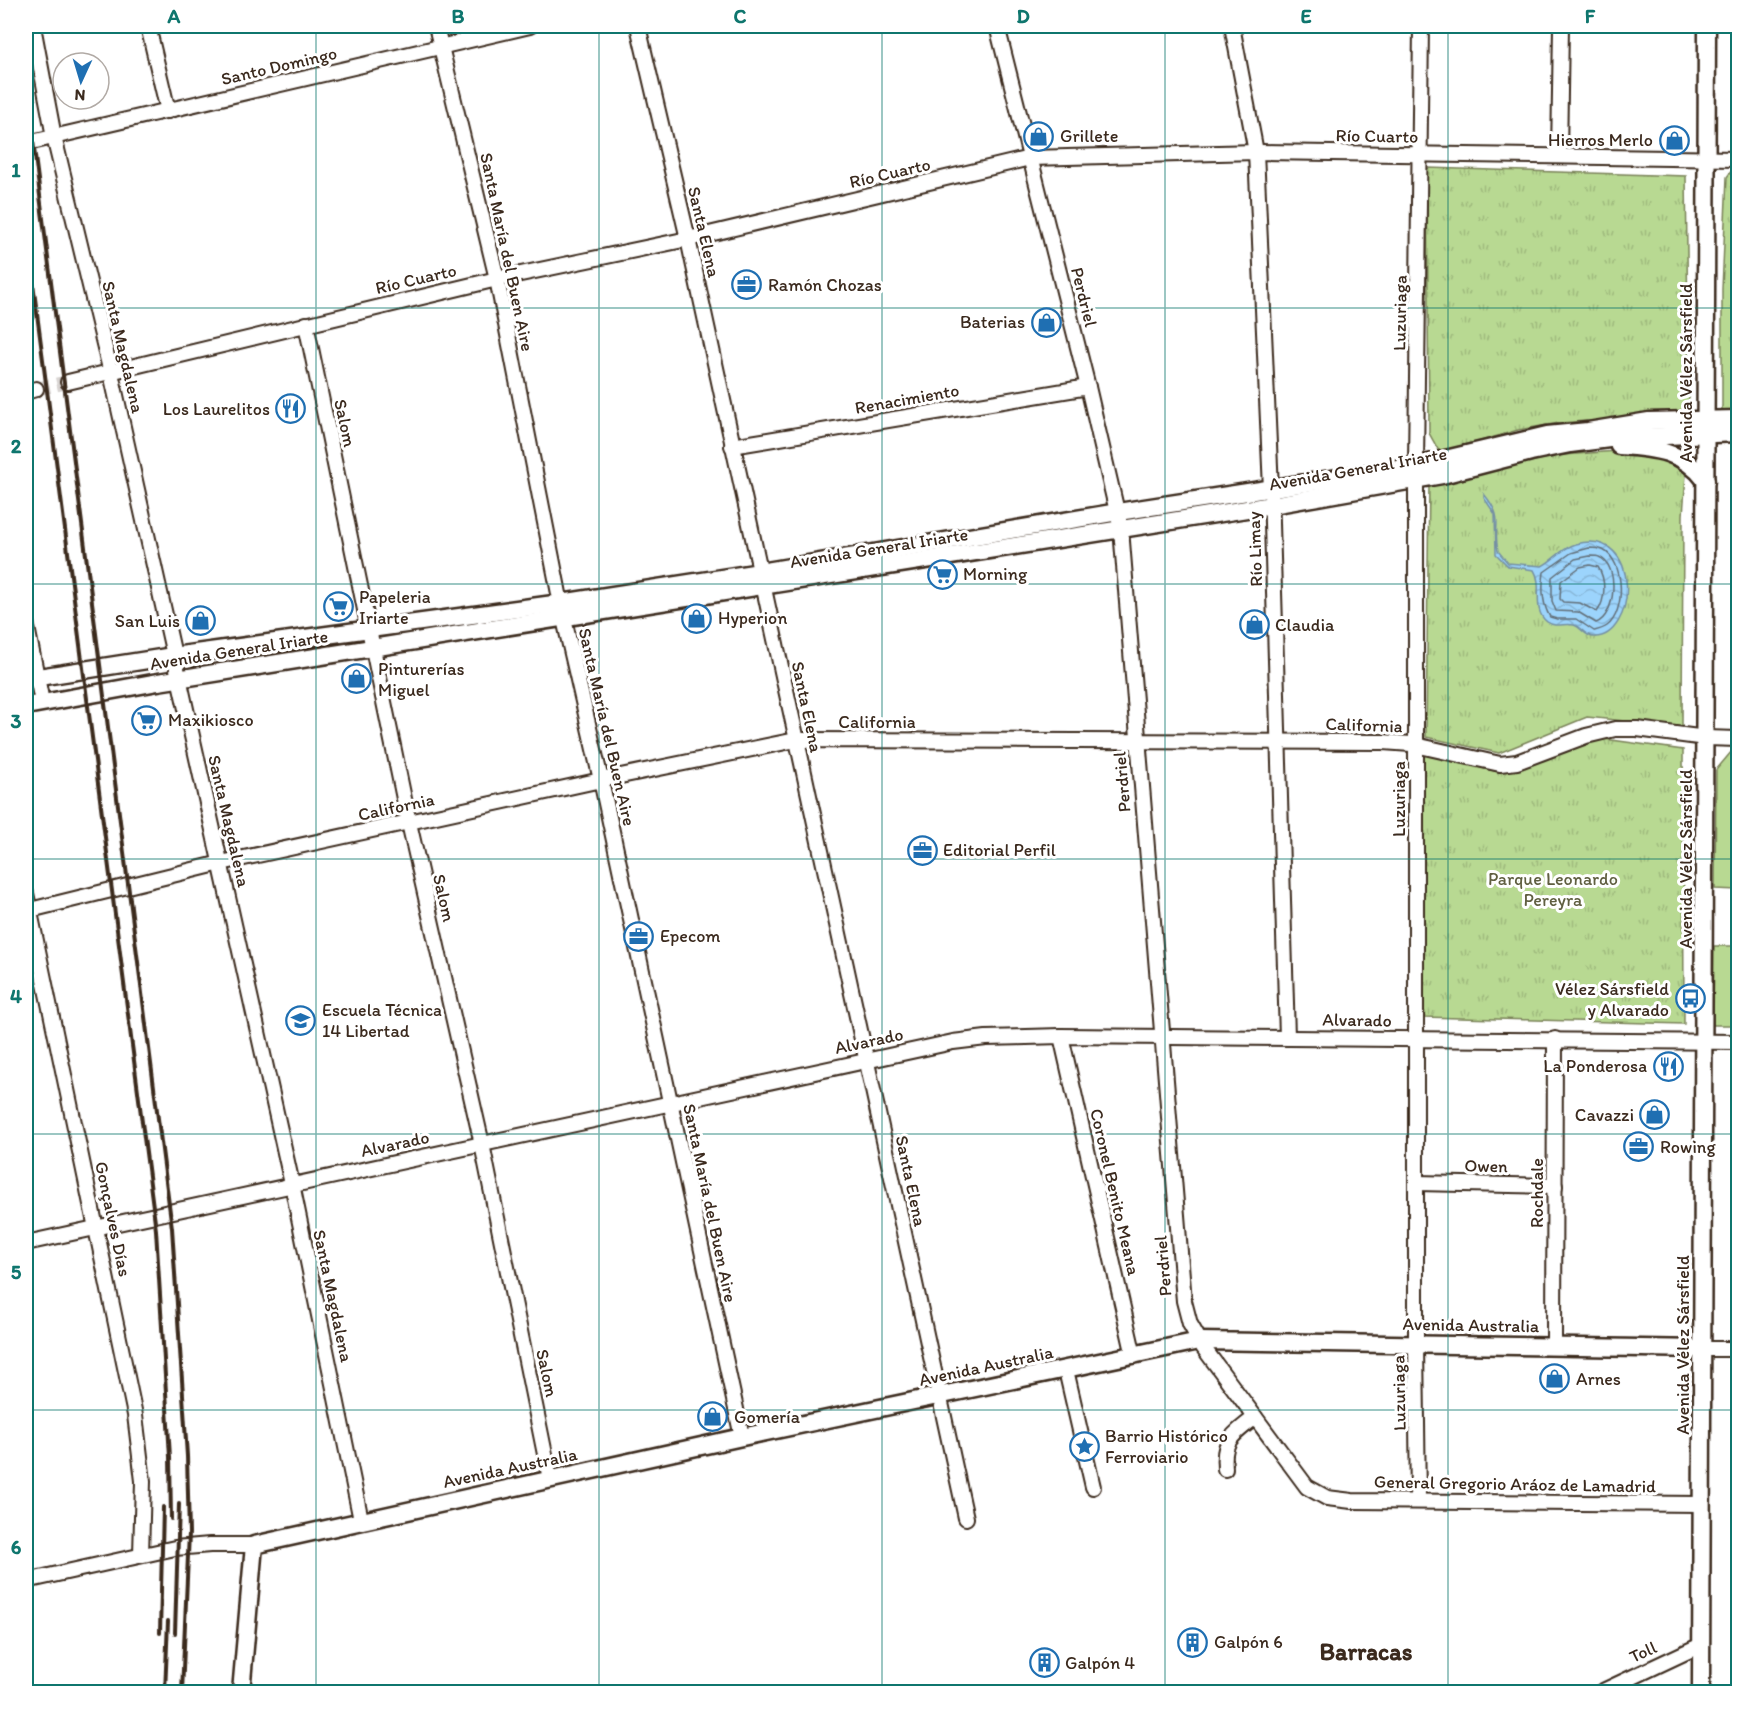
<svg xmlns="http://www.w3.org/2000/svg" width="1764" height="1718" viewBox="0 0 1764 1718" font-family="Itim,sans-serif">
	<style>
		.green { fill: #b8d992; stroke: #7a8258; stroke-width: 1.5 }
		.park { fill: url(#park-tufts); stroke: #7a8258; stroke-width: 1.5 }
		.water { fill: url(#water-waves); stroke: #7590a3; stroke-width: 1.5 }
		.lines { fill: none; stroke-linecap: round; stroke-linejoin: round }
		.shore { stroke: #626e77; stroke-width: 1.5 }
		.minor-tunnel { stroke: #d8d4d2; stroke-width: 14; stroke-dasharray: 14 7; stroke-linecap: butt }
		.minor-casing { stroke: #3b2a1e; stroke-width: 18 }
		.major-casing { stroke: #3b2a1e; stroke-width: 21 }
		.minor { stroke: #fff; stroke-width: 14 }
		.major { stroke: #fff; stroke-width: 16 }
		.rail { stroke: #3b2a1e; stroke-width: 4 }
		.grid { fill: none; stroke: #0f766e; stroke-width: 1.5; stroke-opacity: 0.55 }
		.labels { text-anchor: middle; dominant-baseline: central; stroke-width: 6; stroke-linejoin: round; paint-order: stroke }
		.street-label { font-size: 18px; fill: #3b2a1e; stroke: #fff }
		.poi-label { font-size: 18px; fill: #3b2a1e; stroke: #fff; text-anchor: start }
		.park-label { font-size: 18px; fill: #605f41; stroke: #fff }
		.district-label { font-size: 24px; font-weight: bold; fill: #3b2a1e; stroke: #fff }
		.neatline { fill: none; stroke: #0f766e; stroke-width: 2 }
		.grid-label { font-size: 20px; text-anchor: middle; font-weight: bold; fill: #0f766e }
	</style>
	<defs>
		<pattern id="park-tufts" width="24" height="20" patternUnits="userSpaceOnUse" patternTransform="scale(1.5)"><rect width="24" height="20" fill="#b8d992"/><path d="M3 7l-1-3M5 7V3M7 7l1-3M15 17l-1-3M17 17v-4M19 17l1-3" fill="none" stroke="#9fba7d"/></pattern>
		<pattern id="water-waves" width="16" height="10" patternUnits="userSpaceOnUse" patternTransform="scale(1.5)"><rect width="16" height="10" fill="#9cd4fc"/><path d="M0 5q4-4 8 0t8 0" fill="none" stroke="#87b6d8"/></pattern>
	</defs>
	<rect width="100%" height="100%" fill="#fff"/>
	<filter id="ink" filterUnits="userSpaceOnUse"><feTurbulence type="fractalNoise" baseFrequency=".0167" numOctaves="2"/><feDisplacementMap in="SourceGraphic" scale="12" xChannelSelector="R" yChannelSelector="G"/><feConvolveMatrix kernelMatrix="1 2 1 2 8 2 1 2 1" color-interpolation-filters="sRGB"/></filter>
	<g filter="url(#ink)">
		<!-- green -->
		<g class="green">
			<polygon points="1732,751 1738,751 1738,890 1715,889 1716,770"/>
			<polygon points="1714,946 1738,946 1738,1025 1713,1025"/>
		</g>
		<!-- park -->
		<g class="park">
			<polygon points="1734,167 1738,167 1738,413 1722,413 1722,289 1727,177"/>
			<polygon points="1427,168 1686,176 1689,403 1682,414 1559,423 1518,430 1440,453 1429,433"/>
			<polygon points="1631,450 1682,466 1686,474 1683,515 1682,727 1587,717 1499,753 1426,737 1429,482 1563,455"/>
			<polygon points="1590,737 1683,750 1684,1024 1424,1017 1422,754 1499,772"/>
		</g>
		<!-- water -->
		<path class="water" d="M1484 494C1506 521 1492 523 1498 551L1508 563 1542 566C1554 560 1563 547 1576 544 1644 526 1637 640 1593 637 1585 636 1581 627 1574 625 1564 623 1556 628 1547 622 1531 610 1544 585 1534 570L1508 566 1496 554 1495 514 1484 498Z"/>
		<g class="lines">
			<!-- shore -->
			<g class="shore">
				<path d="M1589 548C1594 548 1599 548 1603 550 1625 561 1626 612 1607 626 1603 629 1598 630 1594 631L1576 619H1557L1550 617C1542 604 1542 586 1544 572L1571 553Z"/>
				<path d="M1590 556C1592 556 1598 556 1599 557 1620 565 1616 616 1596 623L1578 612 1556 611 1552 601V577L1575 559Z"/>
				<path d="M1590 565 1598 567C1606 579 1606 600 1597 612L1580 603 1563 602 1560 599 1561 581 1580 567Z"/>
			</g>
			<!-- minor-tunnel -->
			<polyline class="minor-tunnel" points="36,389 68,382"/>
			<defs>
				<g id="minor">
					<polyline points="33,26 54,137 111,373 292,1184 361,1520"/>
					<polyline points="148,26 168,111"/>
					<polyline points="436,26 497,279 564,619 601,780 742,1437"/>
					<polyline points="638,26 688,239 966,1518"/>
					<polyline points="997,26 1088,387 1121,529 1184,1301 1190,1324 1203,1347 1307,1487 1327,1498 1352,1501 1702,1504"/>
					<polyline points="1232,26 1256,152 1271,489 1287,1037"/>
					<polyline points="36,141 530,26"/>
					<polyline points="1559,156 1561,26"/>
					<polyline points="306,324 409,823 482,1144 550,1479"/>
					<polyline points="68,382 497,279 688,239 1030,158 1256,152 1738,159"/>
					<polyline points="26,392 36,389"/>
					<polyline points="732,446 1088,387"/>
					<polyline points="26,622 42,702"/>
					<polyline points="26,893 135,1415 143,1481 141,1555"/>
					<polyline points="26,911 221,863 601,780 796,740 1383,742 1411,744 1500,764 1517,762 1586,736 1615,729 1637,729 1706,738 1738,739"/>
					<polyline points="1061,1036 1134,1356"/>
					<polyline points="1416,1183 1555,1186"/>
					<polyline points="26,1243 953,1042 986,1038 1061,1036 1738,1042"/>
					<polyline points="1554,1346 1555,1039"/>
					<polyline points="1703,1349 1738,1349"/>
					<polyline points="1066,1370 1093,1487"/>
					<path d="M1225 1469C1222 1438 1234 1435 1255 1417"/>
					<polyline points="1418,1501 1416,1344 1416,466 1421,26"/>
					<polyline points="26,1581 175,1548 210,1545 254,1545"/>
					<polyline points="1601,1692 1701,1645"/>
				</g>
				<g id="major">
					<path d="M1619 446C1654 448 1684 451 1706 481"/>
					<polyline points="26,679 173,656 561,603 760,572 1118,512 1416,466 1547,435 1588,431 1649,421 1738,419"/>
					<polyline points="26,706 158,682 1272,505 1442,475 1531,452 1570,444 1617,438 1738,433"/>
					<polyline points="241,1692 254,1545 742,1437 1199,1341 1703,1349"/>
					<polyline points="1701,1692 1707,26"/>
				</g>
			</defs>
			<!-- minor casing -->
			<use href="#minor" class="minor-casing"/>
			<!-- major casing -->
			<use href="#major" class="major-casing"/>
			<!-- minor -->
			<use href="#minor" class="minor"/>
			<!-- major -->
			<use href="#major" class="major"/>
			<!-- rail -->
			<g class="rail">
				<polyline points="26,86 172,1228 187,1456 189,1533 182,1692"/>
				<polyline points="26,229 156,1230 170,1457 171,1519"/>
				<polyline points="160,1633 163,1507"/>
				<polyline points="175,1633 179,1504"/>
				<polyline points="165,1692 168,1621"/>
			</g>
		</g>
	</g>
	<!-- grid -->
	<path class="grid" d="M316 26V1692M599 26V1692M882 26V1692M1165 26V1692M1448 26V1692M26 308H1738M26 584H1738M26 859H1738M26 1134H1738M26 1410H1738"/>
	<!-- icons -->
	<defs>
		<symbol id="shop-ring" viewBox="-11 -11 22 22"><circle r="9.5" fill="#fff" stroke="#1f6fb2" stroke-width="1.5"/><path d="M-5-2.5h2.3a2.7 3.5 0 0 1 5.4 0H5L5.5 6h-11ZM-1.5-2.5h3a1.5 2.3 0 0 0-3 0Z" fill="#1f6fb2"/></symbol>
		<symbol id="office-ring" viewBox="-11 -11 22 22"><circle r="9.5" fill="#fff" stroke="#1f6fb2" stroke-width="1.5"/><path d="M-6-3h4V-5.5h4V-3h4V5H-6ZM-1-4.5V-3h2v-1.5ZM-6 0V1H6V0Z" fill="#1f6fb2"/></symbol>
		<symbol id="restaurant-ring" viewBox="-11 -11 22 22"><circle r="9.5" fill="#fff" stroke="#1f6fb2" stroke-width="1.5"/><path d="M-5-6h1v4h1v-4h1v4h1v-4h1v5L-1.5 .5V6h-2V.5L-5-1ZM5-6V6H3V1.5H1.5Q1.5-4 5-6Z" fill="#1f6fb2"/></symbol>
		<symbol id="supermarket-ring" viewBox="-11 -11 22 22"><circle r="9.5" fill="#fff" stroke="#1f6fb2" stroke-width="1.5"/><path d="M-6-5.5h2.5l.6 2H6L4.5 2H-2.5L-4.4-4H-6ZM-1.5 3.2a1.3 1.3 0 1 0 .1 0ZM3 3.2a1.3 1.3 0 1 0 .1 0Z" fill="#1f6fb2"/></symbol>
		<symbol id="bus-ring" viewBox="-11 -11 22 22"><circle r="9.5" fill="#fff" stroke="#1f6fb2" stroke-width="1.5"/><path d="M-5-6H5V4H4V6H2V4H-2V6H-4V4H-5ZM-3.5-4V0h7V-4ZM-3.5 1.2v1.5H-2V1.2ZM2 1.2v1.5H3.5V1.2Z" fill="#1f6fb2"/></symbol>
		<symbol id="school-ring" viewBox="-11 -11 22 22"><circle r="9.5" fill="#fff" stroke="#1f6fb2" stroke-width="1.5"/><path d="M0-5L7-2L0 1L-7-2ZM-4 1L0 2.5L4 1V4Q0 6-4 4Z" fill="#1f6fb2"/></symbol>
		<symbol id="sight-ring" viewBox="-11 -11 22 22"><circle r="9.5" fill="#fff" stroke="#1f6fb2" stroke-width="1.5"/><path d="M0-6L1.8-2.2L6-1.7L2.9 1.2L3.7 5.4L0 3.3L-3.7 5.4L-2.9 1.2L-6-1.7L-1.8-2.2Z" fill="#1f6fb2"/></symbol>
		<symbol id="building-ring" viewBox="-11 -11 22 22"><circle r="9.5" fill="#fff" stroke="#1f6fb2" stroke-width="1.5"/><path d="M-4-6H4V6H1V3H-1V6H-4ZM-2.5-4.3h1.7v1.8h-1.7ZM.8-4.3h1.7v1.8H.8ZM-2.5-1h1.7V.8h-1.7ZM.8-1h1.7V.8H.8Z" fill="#1f6fb2"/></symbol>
	</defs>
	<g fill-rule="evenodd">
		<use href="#shop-ring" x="1022" y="120" width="33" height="33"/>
		<use href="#shop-ring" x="1658" y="124" width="33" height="33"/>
		<use href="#office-ring" x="730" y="268" width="33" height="33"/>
		<use href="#shop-ring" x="1030" y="306" width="33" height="33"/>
		<use href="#restaurant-ring" x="274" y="392" width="33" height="33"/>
		<use href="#supermarket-ring" x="926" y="558" width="33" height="33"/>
		<use href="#supermarket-ring" x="322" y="590" width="33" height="33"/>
		<use href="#shop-ring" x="680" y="602" width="33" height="33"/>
		<use href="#shop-ring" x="184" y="604" width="33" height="33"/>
		<use href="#shop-ring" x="1238" y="608" width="33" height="33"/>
		<use href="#shop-ring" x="340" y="662" width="33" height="33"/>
		<use href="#supermarket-ring" x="130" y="704" width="33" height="33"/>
		<use href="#office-ring" x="906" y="834" width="33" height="33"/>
		<use href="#office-ring" x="622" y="920" width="33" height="33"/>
		<use href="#bus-ring" x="1674" y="982" width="33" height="33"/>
		<use href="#school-ring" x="284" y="1004" width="33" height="33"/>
		<use href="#restaurant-ring" x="1652" y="1050" width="33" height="33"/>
		<use href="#shop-ring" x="1638" y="1098" width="33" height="33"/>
		<use href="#office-ring" x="1622" y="1130" width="33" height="33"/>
		<use href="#shop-ring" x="1538" y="1362" width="33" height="33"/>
		<use href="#shop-ring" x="696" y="1400" width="33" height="33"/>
		<use href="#sight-ring" x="1068" y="1430" width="33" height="33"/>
		<use href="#building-ring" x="1176" y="1626" width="33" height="33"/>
		<use href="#building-ring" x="1028" y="1646" width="33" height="33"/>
	</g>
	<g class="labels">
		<!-- street labels -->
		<g class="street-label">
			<text transform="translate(279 66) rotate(-13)">Santo Domingo</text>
			<text transform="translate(1377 136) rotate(1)">Río Cuarto</text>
			<text transform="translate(890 173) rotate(-13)">Río Cuarto</text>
			<text transform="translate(704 232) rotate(77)">Santa Elena</text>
			<text transform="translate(507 252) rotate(78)">Santa María del Buen Aire</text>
			<text transform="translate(416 279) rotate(-13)">Río Cuarto</text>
			<text transform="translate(1084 297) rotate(76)">Perdriel</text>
			<text transform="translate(1400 313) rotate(-89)">Luzuriaga</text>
			<text transform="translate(123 347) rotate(77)">Santa Magdalena</text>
			<text transform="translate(1686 373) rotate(-90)">Avenida Vélez Sársfield</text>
			<text transform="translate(907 399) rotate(-10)">Renacimiento</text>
			<text transform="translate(345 423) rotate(78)">Salom</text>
			<text transform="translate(1358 469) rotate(-10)">Avenida General Iriarte</text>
			<text transform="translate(879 548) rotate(-9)">Avenida General Iriarte</text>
			<text transform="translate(1255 549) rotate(-92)">Río Limay</text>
			<text transform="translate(239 650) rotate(-9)">Avenida General Iriarte</text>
			<text transform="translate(807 707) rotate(78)">Santa Elena</text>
			<text x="877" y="722">California</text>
			<text transform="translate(1364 725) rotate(2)">California</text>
			<text transform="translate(607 727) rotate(77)">Santa María del Buen Aire</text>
			<text transform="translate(1122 782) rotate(-95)">Perdriel</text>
			<text transform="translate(1399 799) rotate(-90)">Luzuriaga</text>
			<text transform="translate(396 807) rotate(-12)">California</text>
			<text transform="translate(229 821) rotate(77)">Santa Magdalena</text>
			<text transform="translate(1686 859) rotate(-90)">Avenida Vélez Sársfield</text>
			<text transform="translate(444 898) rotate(77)">Salom</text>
			<text transform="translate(1357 1020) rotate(1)">Alvarado</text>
			<text transform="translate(869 1041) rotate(-12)">Alvarado</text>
			<text transform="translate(395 1144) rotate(-12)">Alvarado</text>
			<text transform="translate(1486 1166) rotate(1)">Owen</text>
			<text transform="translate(911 1181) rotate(78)">Santa Elena</text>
			<text transform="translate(1115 1192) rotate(77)">Coronel Benito Meana</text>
			<text transform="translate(1537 1193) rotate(-90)">Rochdale</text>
			<text transform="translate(710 1203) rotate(78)">Santa María del Buen Aire</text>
			<text transform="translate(113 1219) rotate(78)">Gonçalves Días</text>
			<text transform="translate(1163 1266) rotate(-95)">Perdriel</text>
			<text transform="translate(333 1296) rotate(78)">Santa Magdalena</text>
			<text transform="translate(1471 1325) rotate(1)">Avenida Australia</text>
			<text transform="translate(1683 1345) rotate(-90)">Avenida Vélez Sársfield</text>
			<text transform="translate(986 1366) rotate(-12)">Avenida Australia</text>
			<text transform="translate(547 1373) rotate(78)">Salom</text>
			<text transform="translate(1399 1393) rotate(-91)">Luzuriaga</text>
			<text transform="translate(510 1468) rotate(-12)">Avenida Australia</text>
			<text transform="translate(1515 1484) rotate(1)">General Gregorio Aráoz de Lamadrid</text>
			<text transform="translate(1643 1652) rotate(-25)">Toll</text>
		</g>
		<!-- poi labels -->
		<g class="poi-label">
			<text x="1060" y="136">Grillete</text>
			<text x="1653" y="140" text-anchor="end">Hierros Merlo</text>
			<text x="768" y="285">Ramón Chozas</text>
			<text x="1025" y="322" text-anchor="end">Baterias</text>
			<text x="270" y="409" text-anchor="end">Los Laurelitos</text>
			<text x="963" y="574">Morning</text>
			<text x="359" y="597">Papeleria<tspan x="359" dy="21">Iriarte</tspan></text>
			<text x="718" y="618">Hyperion</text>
			<text x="180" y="621" text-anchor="end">San Luis</text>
			<text x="1275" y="625">Claudia</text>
			<text x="378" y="669">Pinturerías<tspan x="378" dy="21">Miguel</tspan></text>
			<text x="168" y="720">Maxikiosco</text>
			<text x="943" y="850">Editorial Perfil</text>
			<text x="660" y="936">Epecom</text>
			<text x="1669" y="989" text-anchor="end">Vélez Sársfield<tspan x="1669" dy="21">y Alvarado</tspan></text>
			<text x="322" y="1010">Escuela Técnica<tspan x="322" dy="21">14 Libertad</tspan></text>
			<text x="1647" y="1066" text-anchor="end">La Ponderosa</text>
			<text x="1634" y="1115" text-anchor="end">Cavazzi</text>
			<text x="1660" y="1147">Rowing</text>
			<text x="1576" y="1379">Arnes</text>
			<text x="734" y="1417">Gomería</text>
			<text x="1105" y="1436">Barrio Histórico<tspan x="1105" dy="21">Ferroviario</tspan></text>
			<text x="1214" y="1642">Galpón 6</text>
			<text x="1065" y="1663">Galpón 4</text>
		</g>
		<!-- park labels -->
		<g class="park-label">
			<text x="1553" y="879">Parque Leonardo<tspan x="1553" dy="21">Pereyra</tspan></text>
		</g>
		<!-- district labels -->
		<g class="district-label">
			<text x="1366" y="1651">Barracas</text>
		</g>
	</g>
	<!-- margin -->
	<rect width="1764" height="1718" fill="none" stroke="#fff" stroke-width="66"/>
	<!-- north arrow -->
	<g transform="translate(81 81) rotate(184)"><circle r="28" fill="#ffffff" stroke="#b1aaa5" stroke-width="1.5"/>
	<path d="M0-4.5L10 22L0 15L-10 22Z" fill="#1f6fb2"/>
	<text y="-9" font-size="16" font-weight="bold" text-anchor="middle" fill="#3b2a1e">N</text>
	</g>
	<rect x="33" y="33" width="1698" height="1652" class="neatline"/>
	<g class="grid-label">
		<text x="174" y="23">A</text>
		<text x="458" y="23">B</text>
		<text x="740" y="23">C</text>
		<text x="1023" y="23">D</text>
		<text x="1306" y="23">E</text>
		<text x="1590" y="23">F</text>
		<text x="16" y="177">1</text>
		<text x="16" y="453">2</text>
		<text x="16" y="728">3</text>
		<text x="16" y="1003">4</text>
		<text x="16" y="1279">5</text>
		<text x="16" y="1554">6</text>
	</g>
</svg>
